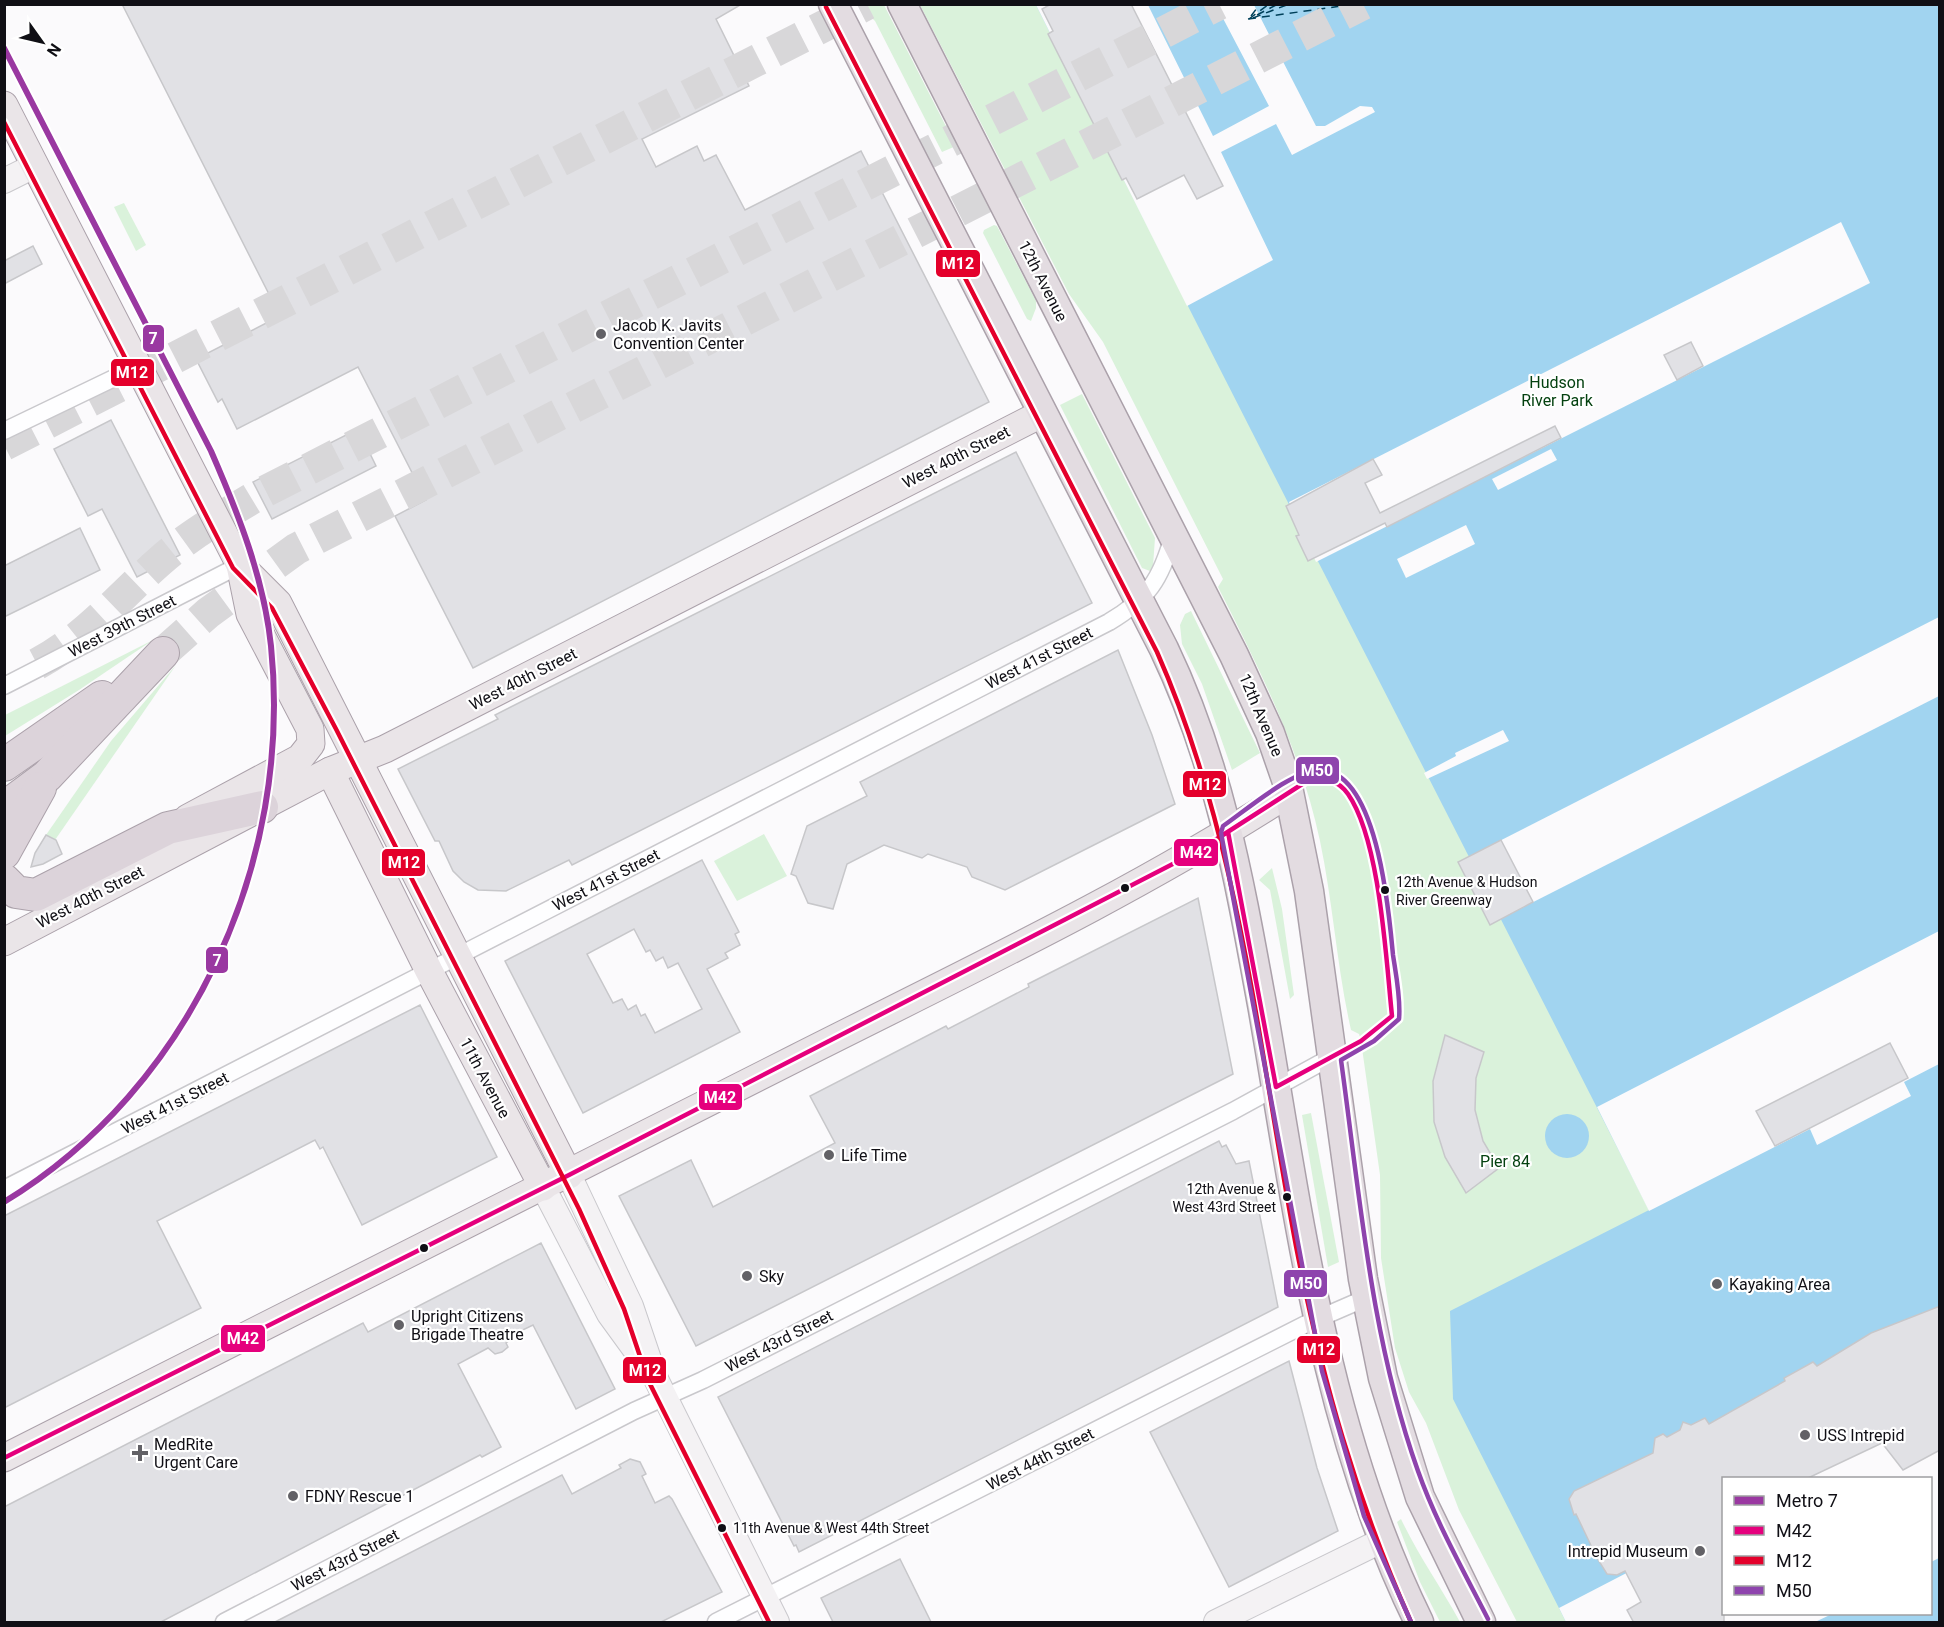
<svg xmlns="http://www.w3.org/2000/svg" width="1944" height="1627" viewBox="0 0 1944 1627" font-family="Roboto,sans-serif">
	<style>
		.green { fill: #daf2db; fill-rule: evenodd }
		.water { fill: #a1d4f0; fill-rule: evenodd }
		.pier { fill: #fbfafc }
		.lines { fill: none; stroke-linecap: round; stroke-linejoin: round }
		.ferry { stroke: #00405a; stroke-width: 1.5; stroke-dasharray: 8 6; stroke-linecap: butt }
		.building { fill: #e1e1e5; stroke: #c7c7ca; stroke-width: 1.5; fill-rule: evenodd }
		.motorway-tunnel { stroke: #d8d7d9; stroke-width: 32; stroke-dasharray: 32 16; stroke-linecap: butt }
		.minor-casing { stroke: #c9c8cc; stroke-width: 19 }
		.secondary-casing { stroke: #c9c8cc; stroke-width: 26 }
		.primary-casing { stroke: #aba1aa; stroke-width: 29 }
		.trunk-casing { stroke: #aba1aa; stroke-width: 31 }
		.motorway-casing { stroke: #aba1aa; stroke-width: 34 }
		.minor { stroke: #fefeff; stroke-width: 16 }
		.secondary { stroke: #f4f2f4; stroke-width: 24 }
		.primary { stroke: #eae5e8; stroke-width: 27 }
		.trunk { stroke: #e3dce1; stroke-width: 28 }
		.motorway { stroke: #dcd3da; stroke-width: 32 }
		.bus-1-casing { stroke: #fff; stroke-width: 9 }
		.bus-2-casing { stroke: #fff; stroke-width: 9 }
		.bus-3-casing { stroke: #fff; stroke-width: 9 }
		.bus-1 { stroke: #e5007d; stroke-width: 4.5 }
		.bus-2 { stroke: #e4002b; stroke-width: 4.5 }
		.bus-3 { stroke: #8e44ad; stroke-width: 4.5 }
		.metro-1-casing { stroke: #fff; stroke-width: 10 }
		.metro-1 { stroke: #9a38a1; stroke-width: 6 }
		.poi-dot { fill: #626166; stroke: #fff; stroke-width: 2 }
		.bus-dot { fill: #100f15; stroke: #fff; stroke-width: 2 }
		.labels { text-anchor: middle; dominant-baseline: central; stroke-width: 4.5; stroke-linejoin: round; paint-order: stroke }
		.bus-label { font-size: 14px; fill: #100f15; stroke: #fff; text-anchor: start }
		.street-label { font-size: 16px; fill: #100f15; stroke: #fff }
		.poi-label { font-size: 16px; fill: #100f15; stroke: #fff; text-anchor: start }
		.park-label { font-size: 16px; fill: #044110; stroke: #fff }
		.line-badge { stroke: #fff; stroke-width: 2 }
		.badge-label { font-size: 16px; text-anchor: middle; font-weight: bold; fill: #fff }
	</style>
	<rect width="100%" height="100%" fill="#fbfafc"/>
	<!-- green -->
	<g class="green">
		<polygon points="858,5 884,5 956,146 942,152 875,21"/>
		<path d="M920 5H1786L1939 297V1622H1517L1459 1510 1426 1423 1409 1392 1395 1348 1381 1258 1380 1175 1361 1041 1359 1034 1351 1030C1337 968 1333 903 1320 841 1301 751 1259 668 1218 587L1223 579 1103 342 1069 294ZM1724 1478H1930V1614H1724Z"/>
		<polygon points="124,203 146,245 136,251 114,207"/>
		<polygon points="994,225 997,226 1036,301 1036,308 1031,321 1027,319 983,233 984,230"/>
		<polygon points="1082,394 1155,538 1153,566 1150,571 1142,568 1060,405"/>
		<polygon points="1191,611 1260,753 1232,770 1202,684 1182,644 1180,625 1185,614"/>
		<polygon points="153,640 79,690 5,736 5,715"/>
		<polygon points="176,665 55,840 46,835 111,741"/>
		<polygon points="764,834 787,876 737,901 714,861"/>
		<polygon points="1272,868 1282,909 1294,995 1290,999 1270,890 1259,880"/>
		<polygon points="1311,1113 1339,1262 1328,1267 1302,1115"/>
		<path d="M1401 1519C1418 1555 1441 1587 1460 1622H1440L1420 1582 1397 1522Z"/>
	</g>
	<!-- water -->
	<g class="water">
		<path d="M1036 5H1939V1622H1566L1453 1399 1450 1311 1649 1210C1445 808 1238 408 1036 5ZM1724 1478H1930V1614H1724Z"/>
		<circle cx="1567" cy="1136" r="22"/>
	</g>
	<!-- pier -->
	<g class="pier">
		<polygon points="1036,5 1148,5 1213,136 1269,106 1216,5 1254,5 1316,126 1325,126 1360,106 1372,107 1375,112 1292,155 1276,124 1221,152 1273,260 1187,306"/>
		<polygon points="1841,222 1870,283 1316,562 1289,502"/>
		<polygon points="1551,449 1557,460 1498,490 1492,479"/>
		<polygon points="1466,525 1475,544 1406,578 1397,559"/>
		<polygon points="1939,617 1939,696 1502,918 1468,857"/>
		<polygon points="1503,730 1509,741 1427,779 1424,773 1456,756 1455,753"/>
		<polygon points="1939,931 1939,1064 1904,1082 1911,1096 1817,1145 1810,1129 1649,1211 1597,1107"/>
		<polygon points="1939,1412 1939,1558 1931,1562 1930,1478 1809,1478"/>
		<polygon points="1723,1523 1724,1614 1832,1614 1815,1622 1566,1622 1559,1608"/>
	</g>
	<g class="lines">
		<!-- ferry -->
		<g class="ferry">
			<polyline points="1257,15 1278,4"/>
			<polyline points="1251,16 1260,4"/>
			<polyline points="1253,18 1289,4"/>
			<polyline points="1248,19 1356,4"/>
			<polyline points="1249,19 1269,4"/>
		</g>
	</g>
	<!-- building -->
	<g class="building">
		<polygon points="122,4 742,4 716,19 749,86 642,139 656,167 697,146 704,161 716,155 745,210 861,151 989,402 473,668 395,516 426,500 358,367 237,429 222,399 218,402 196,359 280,316"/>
		<polygon points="1051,4 1131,4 1223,186 1197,199 1184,175 1137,199 1126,178 1122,180 1048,34 1053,31 1042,9"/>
		<polygon points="33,246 42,264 4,284 4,261"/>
		<polygon points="1691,342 1703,366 1677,380 1664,355"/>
		<polygon points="111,420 180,555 137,577 102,509 88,516 54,449"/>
		<polygon points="1555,426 1561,438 1387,527 1385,523 1308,561 1296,536 1299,535 1286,506 1373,459 1382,475 1365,483 1380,513"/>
		<polygon points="358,429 376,466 272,519 253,482"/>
		<polygon points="1016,452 1092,603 572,865 569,860 506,891 478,890 464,882 453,871 439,841 435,841 398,769 498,719 495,715"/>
		<polygon points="80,528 100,570 4,617 4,566"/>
		<polygon points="1118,650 1152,735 1175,804 1005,890 972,877 967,867 928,854 922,858 884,845 847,864 833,909 808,903 796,876 791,874 807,826 867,796 860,782"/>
		<polygon points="46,835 56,840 62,854 43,864 31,867 35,853"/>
		<polygon points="1501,840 1533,902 1490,925 1458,862"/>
		<path d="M702 860 739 932 735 934 740 945 725 953 728 958 707 969 740 1032 583 1113 505 961ZM634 929 646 952 650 950 656 961 663 957 668 968 678 963 702 1009 655 1033 645 1014 641 1016 636 1005 628 1010 622 999 613 1003 587 954Z"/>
		<polygon points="1198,898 1233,1074 696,1346 619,1196 691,1160 713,1207 835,1143 810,1096 946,1026 948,1029 1029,987 1028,984"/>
		<polygon points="420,1005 497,1157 362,1225 323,1147 320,1149 315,1140 247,1175 157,1221 201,1308 4,1408 4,1216"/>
		<polygon points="1445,1035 1484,1052 1476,1078 1475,1110 1483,1141 1499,1168 1466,1193 1445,1157 1434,1122 1433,1081"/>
		<polygon points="1890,1043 1908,1078 1775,1146 1756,1111"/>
		<polygon points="1219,1141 1222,1147 1226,1145 1236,1164 1249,1161 1278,1307 799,1552 796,1545 794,1546 718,1397"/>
		<polygon points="541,1243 615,1389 576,1409 533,1325 508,1337 510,1340 506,1343 508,1347 502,1352 495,1354 488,1348 458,1364 501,1447 482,1457 480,1455 159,1623 4,1623 4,1507 363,1323 368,1332"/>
		<polygon points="1940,1306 1940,1450 1903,1470 1882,1443 1806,1479 1724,1479 1724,1623 1634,1623 1627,1610 1641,1602 1625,1571 1617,1575 1607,1574 1597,1558 1576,1514 1574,1515 1569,1499 1574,1491 1653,1453 1655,1438 1663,1434 1667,1437 1680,1430 1683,1422 1691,1425 1705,1418 1709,1424 1785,1381 1784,1378 1813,1362 1817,1366 1871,1333"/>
		<polygon points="1289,1361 1317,1468 1338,1531 1229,1587 1150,1432"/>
		<polygon points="630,1459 640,1462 646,1474 642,1476 655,1503 669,1496 672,1499 722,1592 659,1623 273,1623 562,1475 572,1494 621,1468 619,1465"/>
		<polygon points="900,1559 931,1622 833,1622 821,1598"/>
	</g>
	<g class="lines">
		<!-- motorway-tunnel -->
		<g class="motorway-tunnel">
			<polyline points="4,445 867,4"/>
			<polyline points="163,653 208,613 296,549 1363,4"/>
			<path d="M37 664C86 638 120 596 160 561 189 535 223 516 256 496L1219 4"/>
		</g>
		<defs>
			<g id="minor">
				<polyline points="4,431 137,367"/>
				<polyline points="4,686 240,565"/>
				<path d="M4 1189 1109 622C1148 599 1161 579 1173 536"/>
				<polyline points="224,1622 634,1411 703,1380 1233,1111 1333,1056"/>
				<polyline points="716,1622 1306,1324 1366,1298"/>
			</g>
			<g id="secondary">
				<polyline points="4,181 36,165"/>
				<polyline points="569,1175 631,1306 655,1377 777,1622"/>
				<polyline points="543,1187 609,1314 641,1358"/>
				<polyline points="1216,1622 1381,1541"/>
			</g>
			<g id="primary">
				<polyline points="4,105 240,565 278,603 569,1175"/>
				<polyline points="330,771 429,971 543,1187"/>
				<polyline points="188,818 300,758 311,744 310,729 250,614 240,565"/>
				<polyline points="4,942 330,771 385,749 1041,414"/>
				<path d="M4 1458C269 1325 533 1192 796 1058 962 974 1133 894 1289 793"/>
			</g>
			<g id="trunk">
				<path d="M833 4 1164 649C1220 766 1240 884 1263 1010 1299 1218 1325 1431 1419 1622"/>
				<polyline points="902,4 1234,655 1270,733 1287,782 1309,891 1363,1279 1383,1378 1420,1497 1481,1622"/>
			</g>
			<g id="motorway">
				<polyline points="4,765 102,697"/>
				<polyline points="4,808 47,776 163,653"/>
				<polyline points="4,853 40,788"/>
				<polyline points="4,880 16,892 36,895 168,828 262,807"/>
			</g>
		</defs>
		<!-- minor casing -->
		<use href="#minor" class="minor-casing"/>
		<!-- secondary casing -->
		<use href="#secondary" class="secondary-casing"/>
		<!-- primary casing -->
		<use href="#primary" class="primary-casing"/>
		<!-- trunk casing -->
		<use href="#trunk" class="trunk-casing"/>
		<!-- motorway casing -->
		<use href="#motorway" class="motorway-casing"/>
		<!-- minor -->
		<use href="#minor" class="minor"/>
		<!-- secondary -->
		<use href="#secondary" class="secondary"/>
		<!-- primary -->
		<use href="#primary" class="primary"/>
		<!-- trunk -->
		<use href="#trunk" class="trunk"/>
		<!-- motorway -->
		<use href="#motorway" class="motorway"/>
		<defs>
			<path id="bus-1" d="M4 1458 569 1175 1198 851 1307 781C1323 776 1338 780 1348 794 1380 840 1386 959 1392 1016L1361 1041 1276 1087 1228 832"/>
			<g id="bus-2">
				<path d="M826 7 1157 652C1240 840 1258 1046 1296 1246 1322 1379 1356 1499 1411 1622"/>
				<polyline points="4,122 233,568 272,608 336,729 579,1209 624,1309 648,1380 769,1622"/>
			</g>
			<path id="bus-3" d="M1411 1622 1364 1516 1322 1371 1221 833 1223 826C1245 811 1295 768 1321 770 1378 773 1389 913 1393 955 1396 975 1401 999 1399 1019L1374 1041 1341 1060C1360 1197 1371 1339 1418 1471 1436 1522 1463 1570 1488 1619"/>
		</defs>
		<!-- bus-1 casing -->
		<use href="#bus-1" class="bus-1-casing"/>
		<!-- bus-2 casing -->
		<use href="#bus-2" class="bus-2-casing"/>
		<!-- bus-3 casing -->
		<use href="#bus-3" class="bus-3-casing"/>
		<!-- bus-1 -->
		<use href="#bus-1" class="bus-1"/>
		<!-- bus-2 -->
		<use href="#bus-2" class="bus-2"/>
		<!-- bus-3 -->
		<use href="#bus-3" class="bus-3"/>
		<defs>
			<path id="metro-1" d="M4 48 211 451C238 513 264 578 271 646 293 861 192 1088 4 1202"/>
		</defs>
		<!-- metro-1 casing -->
		<use href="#metro-1" class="metro-1-casing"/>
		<!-- metro-1 -->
		<use href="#metro-1" class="metro-1"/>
	</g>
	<!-- markers -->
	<g class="poi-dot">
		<circle cx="601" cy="334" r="6"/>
		<circle cx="829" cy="1155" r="6"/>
		<circle cx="747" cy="1276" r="6"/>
		<circle cx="1717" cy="1284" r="6"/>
		<circle cx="399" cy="1325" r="6"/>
		<circle cx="1805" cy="1435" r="6"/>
		<path d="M137 1444h6v6h6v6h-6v6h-6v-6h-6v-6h6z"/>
		<circle cx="293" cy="1496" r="6"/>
		<circle cx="1700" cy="1551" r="6"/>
	</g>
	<g class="bus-dot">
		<circle cx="1125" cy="888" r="5"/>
		<circle cx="1385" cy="890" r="5"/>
		<circle cx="1287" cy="1197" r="5"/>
		<circle cx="424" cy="1248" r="5"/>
		<circle cx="722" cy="1528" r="5"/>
	</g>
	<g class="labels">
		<!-- bus labels -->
		<g class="bus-label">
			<text x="1396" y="882">12th Avenue &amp; Hudson<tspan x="1396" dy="18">River Greenway</tspan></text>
			<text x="1276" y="1189" text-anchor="end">12th Avenue &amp;<tspan x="1276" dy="18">West 43rd Street</tspan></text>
			<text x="733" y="1528">11th Avenue &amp; West 44th Street</text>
		</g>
		<!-- street labels -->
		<g class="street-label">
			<text transform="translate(1043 281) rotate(63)">12th Avenue</text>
			<text transform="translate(956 457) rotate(-27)">West 40th Street</text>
			<text transform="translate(122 626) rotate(-27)">West 39th Street</text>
			<text transform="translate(1039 658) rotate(-27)">West 41st Street</text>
			<text transform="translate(523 679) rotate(-27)">West 40th Street</text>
			<text transform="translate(1261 715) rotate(67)">12th Avenue</text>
			<text transform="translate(606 880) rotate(-27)">West 41st Street</text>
			<text transform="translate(90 897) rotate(-27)">West 40th Street</text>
			<text transform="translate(485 1078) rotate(62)">11th Avenue</text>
			<text transform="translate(175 1103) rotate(-27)">West 41st Street</text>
			<text transform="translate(779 1341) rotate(-27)">West 43rd Street</text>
			<text transform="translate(1040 1459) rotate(-27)">West 44th Street</text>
			<text transform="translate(345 1560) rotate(-27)">West 43rd Street</text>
		</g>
		<!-- poi labels -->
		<g class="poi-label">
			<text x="613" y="325">Jacob K. Javits<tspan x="613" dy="18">Convention Center</tspan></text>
			<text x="841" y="1155">Life Time</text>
			<text x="759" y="1276">Sky</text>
			<text x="1729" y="1284">Kayaking Area</text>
			<text x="411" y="1316">Upright Citizens<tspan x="411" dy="18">Brigade Theatre</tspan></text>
			<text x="1817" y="1435">USS Intrepid</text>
			<text x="154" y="1444">MedRite<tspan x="154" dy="18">Urgent Care</tspan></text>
			<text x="305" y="1496">FDNY Rescue 1</text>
			<text x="1688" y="1551" text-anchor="end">Intrepid Museum</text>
		</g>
		<!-- park labels -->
		<g class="park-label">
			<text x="1557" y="382">Hudson<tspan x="1557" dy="18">River Park</tspan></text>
			<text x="1505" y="1161">Pier 84</text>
		</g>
	</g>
	<g class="line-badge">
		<rect x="935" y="249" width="46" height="29" rx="6" fill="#e4002b"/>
		<rect x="142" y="324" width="23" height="29" rx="6" fill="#9a38a1"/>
		<rect x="110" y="358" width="45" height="29" rx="6" fill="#e4002b"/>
		<rect x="1295" y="756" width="45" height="29" rx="6" fill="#8e44ad"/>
		<rect x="1182" y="770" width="45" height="28" rx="6" fill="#e4002b"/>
		<rect x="1173" y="838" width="46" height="29" rx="6" fill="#e5007d"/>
		<rect x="381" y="848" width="45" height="29" rx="6" fill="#e4002b"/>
		<rect x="205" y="946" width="24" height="28" rx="6" fill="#9a38a1"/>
		<rect x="698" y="1083" width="45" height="28" rx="6" fill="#e5007d"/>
		<rect x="1283" y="1269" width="45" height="29" rx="6" fill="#8e44ad"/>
		<rect x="220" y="1324" width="46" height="29" rx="6" fill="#e5007d"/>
		<rect x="1296" y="1335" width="45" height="29" rx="6" fill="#e4002b"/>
		<rect x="622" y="1356" width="45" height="28" rx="6" fill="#e4002b"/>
	</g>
	<g class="badge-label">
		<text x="958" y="269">M12</text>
		<text x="153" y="344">7</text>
		<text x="132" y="378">M12</text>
		<text x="1317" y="776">M50</text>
		<text x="1205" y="790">M12</text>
		<text x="1196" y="858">M42</text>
		<text x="404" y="868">M12</text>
		<text x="217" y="966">7</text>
		<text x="720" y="1103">M42</text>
		<text x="1306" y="1289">M50</text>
		<text x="243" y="1344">M42</text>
		<text x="1319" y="1355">M12</text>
		<text x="645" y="1376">M12</text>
	</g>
	<!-- border -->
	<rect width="1944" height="1627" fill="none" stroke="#100f15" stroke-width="12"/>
	<!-- legend -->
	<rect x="1722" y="1477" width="210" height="138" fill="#ffffff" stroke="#9f9fa1" stroke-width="1.5"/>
	<rect x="1734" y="1496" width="30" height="9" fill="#9a38a1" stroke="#9f9fa1" stroke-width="1.5"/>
	<text x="1776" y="1507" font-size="18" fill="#100f15">Metro 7</text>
	<rect x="1734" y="1526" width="30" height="9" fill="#e5007d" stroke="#9f9fa1" stroke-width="1.5"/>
	<text x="1776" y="1537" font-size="18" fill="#100f15">M42</text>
	<rect x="1734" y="1556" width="30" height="9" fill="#e4002b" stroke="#9f9fa1" stroke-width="1.5"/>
	<text x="1776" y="1567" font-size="18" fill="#100f15">M12</text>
	<rect x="1734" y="1586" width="30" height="9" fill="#8e44ad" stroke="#9f9fa1" stroke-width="1.5"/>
	<text x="1776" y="1597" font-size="18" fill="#100f15">M50</text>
	<!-- north arrow -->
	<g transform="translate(42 42) rotate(124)" stroke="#ffffff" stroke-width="4.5" paint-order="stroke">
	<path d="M0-4.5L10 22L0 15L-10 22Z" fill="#100f15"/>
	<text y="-9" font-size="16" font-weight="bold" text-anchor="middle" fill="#100f15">N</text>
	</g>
</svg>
